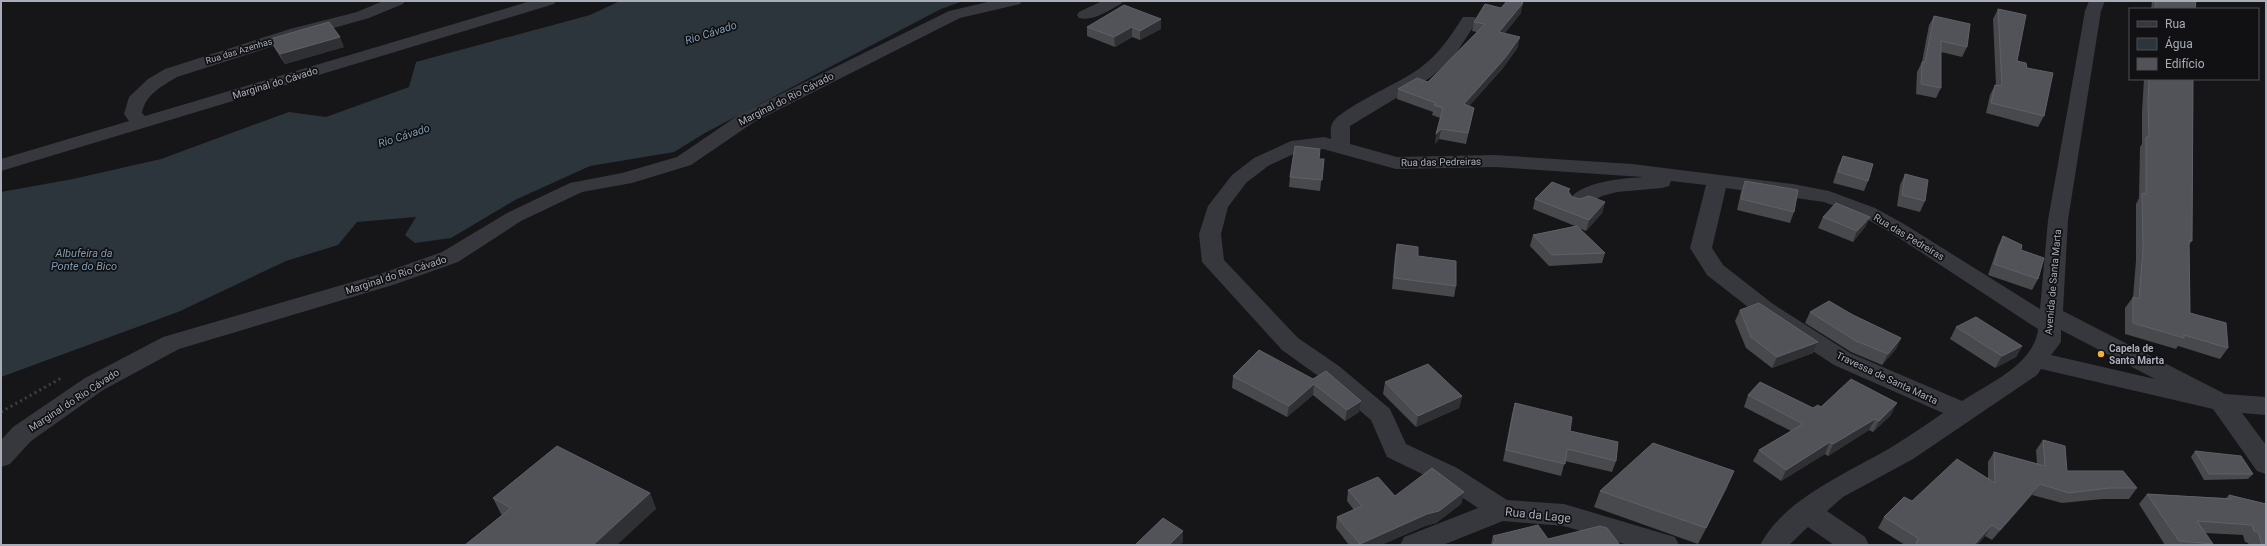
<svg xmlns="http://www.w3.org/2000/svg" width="2267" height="546" viewBox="0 0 2267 546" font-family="Roboto,sans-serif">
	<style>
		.water { fill: #2c353c }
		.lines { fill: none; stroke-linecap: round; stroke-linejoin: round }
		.path { stroke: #3d3f44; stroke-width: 3; stroke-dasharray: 2 3.5; stroke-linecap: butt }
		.minor { fill: #37383d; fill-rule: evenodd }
		.wall { fill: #47494d }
		.shaded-wall { fill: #2f3033 }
		.building { fill: #525359; stroke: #5f6168 }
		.poi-dot { fill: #f2b134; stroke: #111113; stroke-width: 1.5 }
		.labels { text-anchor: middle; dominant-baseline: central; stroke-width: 3.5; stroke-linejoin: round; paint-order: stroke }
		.far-street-label { font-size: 9px; fill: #a8adb8; stroke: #111113 }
		.street-label { font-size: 10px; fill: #a8adb8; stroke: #111113 }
		.poi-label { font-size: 10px; font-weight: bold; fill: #a8adb8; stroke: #111113; text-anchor: start }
		.water-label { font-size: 11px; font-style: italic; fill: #7f9bb3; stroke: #111113 }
		.near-street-label { font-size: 12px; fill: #a8adb8; stroke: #111113 }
	</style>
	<rect width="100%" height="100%" fill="#161618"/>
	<!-- water -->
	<polygon class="water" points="620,1 963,1 941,9 828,68 705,133 674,152 590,166 515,200 451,238 415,243 405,235 416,217 357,222 338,245 286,261 178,312 1,377 1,192 73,179 161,159 289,112 326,117 409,87 416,62 590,15"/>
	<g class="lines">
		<!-- path -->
		<polyline class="path" points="1,412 63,377"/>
		<!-- minor -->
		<g class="minor">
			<path d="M383 1H405L403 4 369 18 302 37 177 77C162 86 145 95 142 113L145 116 531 1H556L554 4 1 171V159L129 121 124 114 129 97 148 79 165 69 290 29 357 12Z"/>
			<polygon points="992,1 1022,1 1020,4 960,18 754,122 691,165 632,183 582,192 521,221 458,262 396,284 179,349 103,390 31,441 10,464 1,467 1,440 13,427 85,378 163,337 380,274 442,252 507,213 570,183 622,173 677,157 740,114 949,11"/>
			<path d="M1102 1H1123L1121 4C1109 10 1093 22 1079 18L1077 15 1079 12Z"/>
			<path d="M2089 1H2105L2101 11 2068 220 2063 311 2225 394 2266 397V415L2242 413 2266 445V474L2257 471 2213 409 2041 369 2037 375 1913 459 1843 497 1827 511 1865 537 1869 545H1834L1808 527 1789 545H1760C1785 497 1851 472 1895 445 1911 435 1927 424 1943 413L1834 365 1757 314 1707 275 1690 248 1706 185 1671 181 1669 186 1662 188 1617 192 1602 196 1584 206 1577 208 1570 206 1567 202C1581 181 1619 179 1643 177L1495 167 1396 169 1323 149 1302 150 1268 166 1246 183 1228 207 1221 234 1224 260 1298 338 1339 366 1390 409 1406 444 1457 468 1507 500 1564 504 1675 537 1679 545H1628L1564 526 1503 521 1443 545H1400L1404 537 1478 508 1439 482 1387 457 1371 420 1321 378 1282 350 1202 262 1199 234 1208 206 1232 175 1254 158 1291 141 1324 137 1331 139C1331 134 1330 128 1332 124 1338 109 1404 81 1420 68 1439 54 1450 37 1463 17H1475L1477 21 1453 58 1431 77 1350 126V144L1397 157 1495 155 1632 164 1793 184 1829 191 1875 208 1904 224 2040 309 2048 220 2085 11ZM1726 188 1824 202 1861 216 1890 232 2038 329C2035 364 1988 384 1962 401L1850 353 1773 304 1723 265 1712 248ZM2061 330 2155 379 2051 355 2061 342Z"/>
		</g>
	</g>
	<!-- wall -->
	<g class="wall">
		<polygon points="2152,1 2196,1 2195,9 2151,9"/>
		<polygon points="1998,9 2017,61 2027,68 2044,116 2038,127 1986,113 1990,95 1995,85 1996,85 1993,19"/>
		<polygon points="1521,13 1504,34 1518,47 1503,68 1469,106 1474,108 1466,144 1439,139 1435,144 1440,118 1432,115 1433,112 1397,99 1398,89 1428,82 1477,32 1472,31 1474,22"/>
		<polygon points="1934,16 1967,47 1962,57 1941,52 1941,88 1936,98 1916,94 1917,72 1922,62 1929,25"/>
		<polygon points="1161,19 1161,29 1140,40 1132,37 1115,47 1087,36 1087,27"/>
		<polygon points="270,39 344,47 285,64 275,49"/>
		<polygon points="2144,79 2193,79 2192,241 2189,245 2190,313 2228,348 2220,359 2178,346 2176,349 2125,334 2125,308 2133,297 2136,261 2136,204 2139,198 2140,147 2142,144 2142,112"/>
		<polygon points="1843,156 1868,181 1864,191 1833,183 1838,167"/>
		<polygon points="1319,159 1324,159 1320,191 1289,187 1290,177"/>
		<polygon points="1905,174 1925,201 1920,212 1897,206 1900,185"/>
		<polygon points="1745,181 1794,212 1790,223 1737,210 1741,192"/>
		<polygon points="1570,189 1569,192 1572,197 1580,199 1605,202 1602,213 1586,231 1579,228 1605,253 1602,263 1549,266 1530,246 1533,235 1575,226 1533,209 1535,199"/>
		<polygon points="1823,217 1870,217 1865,227 1853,242 1818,228"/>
		<polygon points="2003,236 2021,250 2038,279 2032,290 1988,275 1998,246"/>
		<polygon points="1397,244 1418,256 1456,286 1454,297 1392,289 1395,255"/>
		<polygon points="1740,310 1818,342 1813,353 1772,368 1746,348 1735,321"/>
		<polygon points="1810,312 1853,315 1901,338 1896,349 1882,365 1851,352 1805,323"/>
		<polygon points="1956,327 2022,346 2016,357 1995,368 1950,339"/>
		<polygon points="1259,350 1359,412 1345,421 1313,395 1287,417 1232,388 1233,376"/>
		<polygon points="1385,382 1462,396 1459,408 1416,427 1383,394"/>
		<polygon points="1748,395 1813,408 1821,407 1891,415 1873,432 1869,430 1828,456 1825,454 1781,481 1753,461 1759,450 1791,431 1744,407"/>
		<polygon points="1515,403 1570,431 1616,461 1612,472 1565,461 1561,476 1503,461 1512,414"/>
		<polygon points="2043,440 2067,471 2137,488 2129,499 2102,499 2062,503 2032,495 1992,540 1985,536 1977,545 1905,545 1878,528 1884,517 1912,501 1988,479 1988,462 1994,452 2037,464 2036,450"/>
		<polygon points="2195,451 2253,474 2248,479 2204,480 2191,457"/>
		<polygon points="1734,471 1727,488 1698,544 1594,507 1600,491"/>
		<polygon points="1348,490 1395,496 1464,492 1461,504 1436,523 1425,526 1381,545 1349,545 1336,528 1337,517 1354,510 1347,501"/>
		<polygon points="650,493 656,509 502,515 501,514 493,498"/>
		<polygon points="2147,494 2226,498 2229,495 2266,504 2266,545 2249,545 2248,543 2245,542 2243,535 2205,533 2213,544 2212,545 2165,545 2139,504"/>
		<polygon points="1493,536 1548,539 1620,545 1491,545"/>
	</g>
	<!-- shaded-wall -->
	<g class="shaded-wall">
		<polygon points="1523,3 1521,13 1497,42 1499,32"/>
		<polygon points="1161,19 1161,29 1140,40 1140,31"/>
		<polygon points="1132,27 1132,37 1115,47 1114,37"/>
		<polygon points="340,37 344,47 285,64 280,54"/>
		<polygon points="1520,37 1518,47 1503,68 1462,114 1464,104"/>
		<polygon points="1441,129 1439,139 1435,144 1436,134"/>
		<polygon points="1605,202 1602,213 1586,231 1589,220"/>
		<polygon points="1870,217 1865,227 1853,242 1857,231"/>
		<polygon points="1901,338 1896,349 1882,365 1888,354"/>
		<polygon points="1818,342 1813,353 1772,368 1777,357"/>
		<polygon points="2022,346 2016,357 1995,368 2002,356"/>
		<polygon points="1314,384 1313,395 1287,417 1289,406"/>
		<polygon points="1462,396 1459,408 1416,427 1418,416"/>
		<polygon points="1361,401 1359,412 1345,421 1347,410"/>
		<polygon points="1897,403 1891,415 1873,432 1879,421"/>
		<polygon points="1875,419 1869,430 1828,456 1833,444"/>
		<polygon points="1830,442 1825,454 1781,481 1786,470"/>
		<polygon points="1734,471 1727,488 1698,544 1706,528"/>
		<polygon points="2040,484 2032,495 1992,540 2000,530"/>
		<polygon points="1464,492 1461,504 1436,523 1425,526 1381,545 1360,545 1360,544 1427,514"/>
		<polygon points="650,493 656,509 617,545 593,545"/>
		<polygon points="1992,525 1985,536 1977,545 1974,545"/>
		<polygon points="1183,531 1183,542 1180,545 1169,545"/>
	</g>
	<!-- building -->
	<g class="building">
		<polygon points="1507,1 1521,1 1523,3 1499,32 1520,37 1505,58 1464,104 1474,108 1468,133 1441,129 1436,134 1443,108 1434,105 1436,103 1398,89 1417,78 1428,82 1485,24 1474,22 1485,4 1501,8"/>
		<polygon points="2156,1 2196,1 2195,9 2155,9"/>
		<polygon points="1124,5 1161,19 1140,31 1132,27 1114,37 1087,27"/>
		<polygon points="1998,9 2026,15 2017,61 2026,63 2027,68 2053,73 2044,116 1991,103 1995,85 2002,86"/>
		<polygon points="1934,16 1970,24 1967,47 1941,41 1941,88 1921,84 1922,62 1925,62"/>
		<polygon points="329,22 340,37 280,54 270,39"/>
		<polygon points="2149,79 2193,79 2192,241 2189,240 2190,313 2226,323 2228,348 2184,335 2184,338 2133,323 2133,297 2139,299 2143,250 2142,193 2146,194 2146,137 2149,137 2148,102"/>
		<polygon points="1295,146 1320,149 1319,159 1324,159 1322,180 1290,177"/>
		<polygon points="1843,156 1873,164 1868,181 1838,172"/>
		<polygon points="1905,174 1928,180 1925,201 1902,195"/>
		<polygon points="1745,181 1798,190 1794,212 1741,199"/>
		<polygon points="1552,182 1570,189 1568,191 1572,197 1580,199 1589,196 1605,202 1589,220 1535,199"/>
		<polygon points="1836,203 1870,217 1857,231 1823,217"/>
		<polygon points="1577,226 1605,253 1552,255 1533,235"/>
		<polygon points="2003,236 2022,245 2021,250 2044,258 2038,279 1994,264"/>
		<polygon points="1397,244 1418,247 1418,256 1456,261 1456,286 1394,278"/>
		<polygon points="1829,301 1853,315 1901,338 1888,354 1856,341 1810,312"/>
		<polygon points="1759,303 1818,342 1777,357 1751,337 1740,310"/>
		<polygon points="1976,317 2022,346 2002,356 1956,327"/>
		<polygon points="1259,350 1313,379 1326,371 1361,401 1347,410 1314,384 1289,406 1233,376"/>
		<polygon points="1428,364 1462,396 1418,416 1385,382"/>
		<polygon points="1851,379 1897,403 1879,421 1875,419 1833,444 1830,442 1786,470 1759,450 1803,424 1748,395 1760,382 1813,408 1818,405 1821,407"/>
		<polygon points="1515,403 1572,417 1570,431 1618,442 1616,461 1567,449 1565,464 1506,450"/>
		<polygon points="2043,440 2065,446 2067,471 2123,471 2137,488 2109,488 2069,493 2040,484 2000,530 1992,525 1974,545 1916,545 1918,538 1884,517 1904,497 1912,501 1957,459 1995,483 1994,452 2045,466"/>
		<polygon points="1653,443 1734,471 1706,528 1600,491"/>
		<polygon points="557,446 650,493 593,545 465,545 511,508 493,498"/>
		<polygon points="2195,451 2241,456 2253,474 2209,474"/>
		<polygon points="1432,468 1464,492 1439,511 1427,514 1360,544 1337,517 1362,506 1348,490 1378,477 1395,496"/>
		<polygon points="2147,494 2231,499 2229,495 2266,504 2266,545 2262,545 2258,532 2254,531 2252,525 2197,521 2213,544 2179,541"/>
		<polygon points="1163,518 1183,531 1169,545 1135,545"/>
		<polygon points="1538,525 1548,539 1600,526 1607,528 1620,545 1492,545 1496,541 1493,536"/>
	</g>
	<!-- markers -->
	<circle class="poi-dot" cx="2101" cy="354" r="4"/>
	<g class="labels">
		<!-- far-street labels -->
		<g class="far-street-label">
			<text transform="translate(239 51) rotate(-17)">Rua das Azenhas</text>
		</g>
		<!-- street labels -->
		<g class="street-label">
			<text transform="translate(275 83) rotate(-17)">Marginal do Cávado</text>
			<text transform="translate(786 99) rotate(-27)">Marginal do Rio Cávado</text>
			<text transform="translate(1441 162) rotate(-1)">Rua das Pedreiras</text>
			<text transform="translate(1909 237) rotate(31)">Rua das Pedreiras</text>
			<text transform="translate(396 275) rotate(-18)">Marginal do Rio Cávado</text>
			<text transform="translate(2053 282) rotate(-85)">Avenida de Santa Marta</text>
			<text transform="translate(1887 378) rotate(25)">Travessa de Santa Marta</text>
			<text transform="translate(74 400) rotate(-33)">Marginal do Rio Cávado</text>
		</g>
		<!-- poi labels -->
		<g class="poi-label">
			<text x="2109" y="348">Capela de<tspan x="2109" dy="12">Santa Marta</tspan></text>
		</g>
		<!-- water labels -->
		<g class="water-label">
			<text transform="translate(711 33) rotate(-18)">Rio Cávado</text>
			<text transform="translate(404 136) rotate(-18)">Rio Cávado</text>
			<text x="84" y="253">Albufeira da<tspan x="84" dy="13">Ponte do Bico</tspan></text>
		</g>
		<!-- near-street labels -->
		<g class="near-street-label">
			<text transform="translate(1538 515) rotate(6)">Rua da Lage</text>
		</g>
	</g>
	<!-- border -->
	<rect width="2267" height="546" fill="none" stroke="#a8adb8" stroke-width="4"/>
	<!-- legend -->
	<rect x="2129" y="8" width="130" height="72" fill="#111113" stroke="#4d4f55"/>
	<rect x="2137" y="21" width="20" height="6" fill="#37383d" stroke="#4d4f55"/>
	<text x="2165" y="28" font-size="12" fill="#a8adb8">Rua</text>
	<rect x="2137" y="38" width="20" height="12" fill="#2c353c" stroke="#4d4f55"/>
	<text x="2165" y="48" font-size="12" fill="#a8adb8">Água</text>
	<rect x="2137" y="58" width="20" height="12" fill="#525359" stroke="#4d4f55"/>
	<text x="2165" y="68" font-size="12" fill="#a8adb8">Edifício</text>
</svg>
